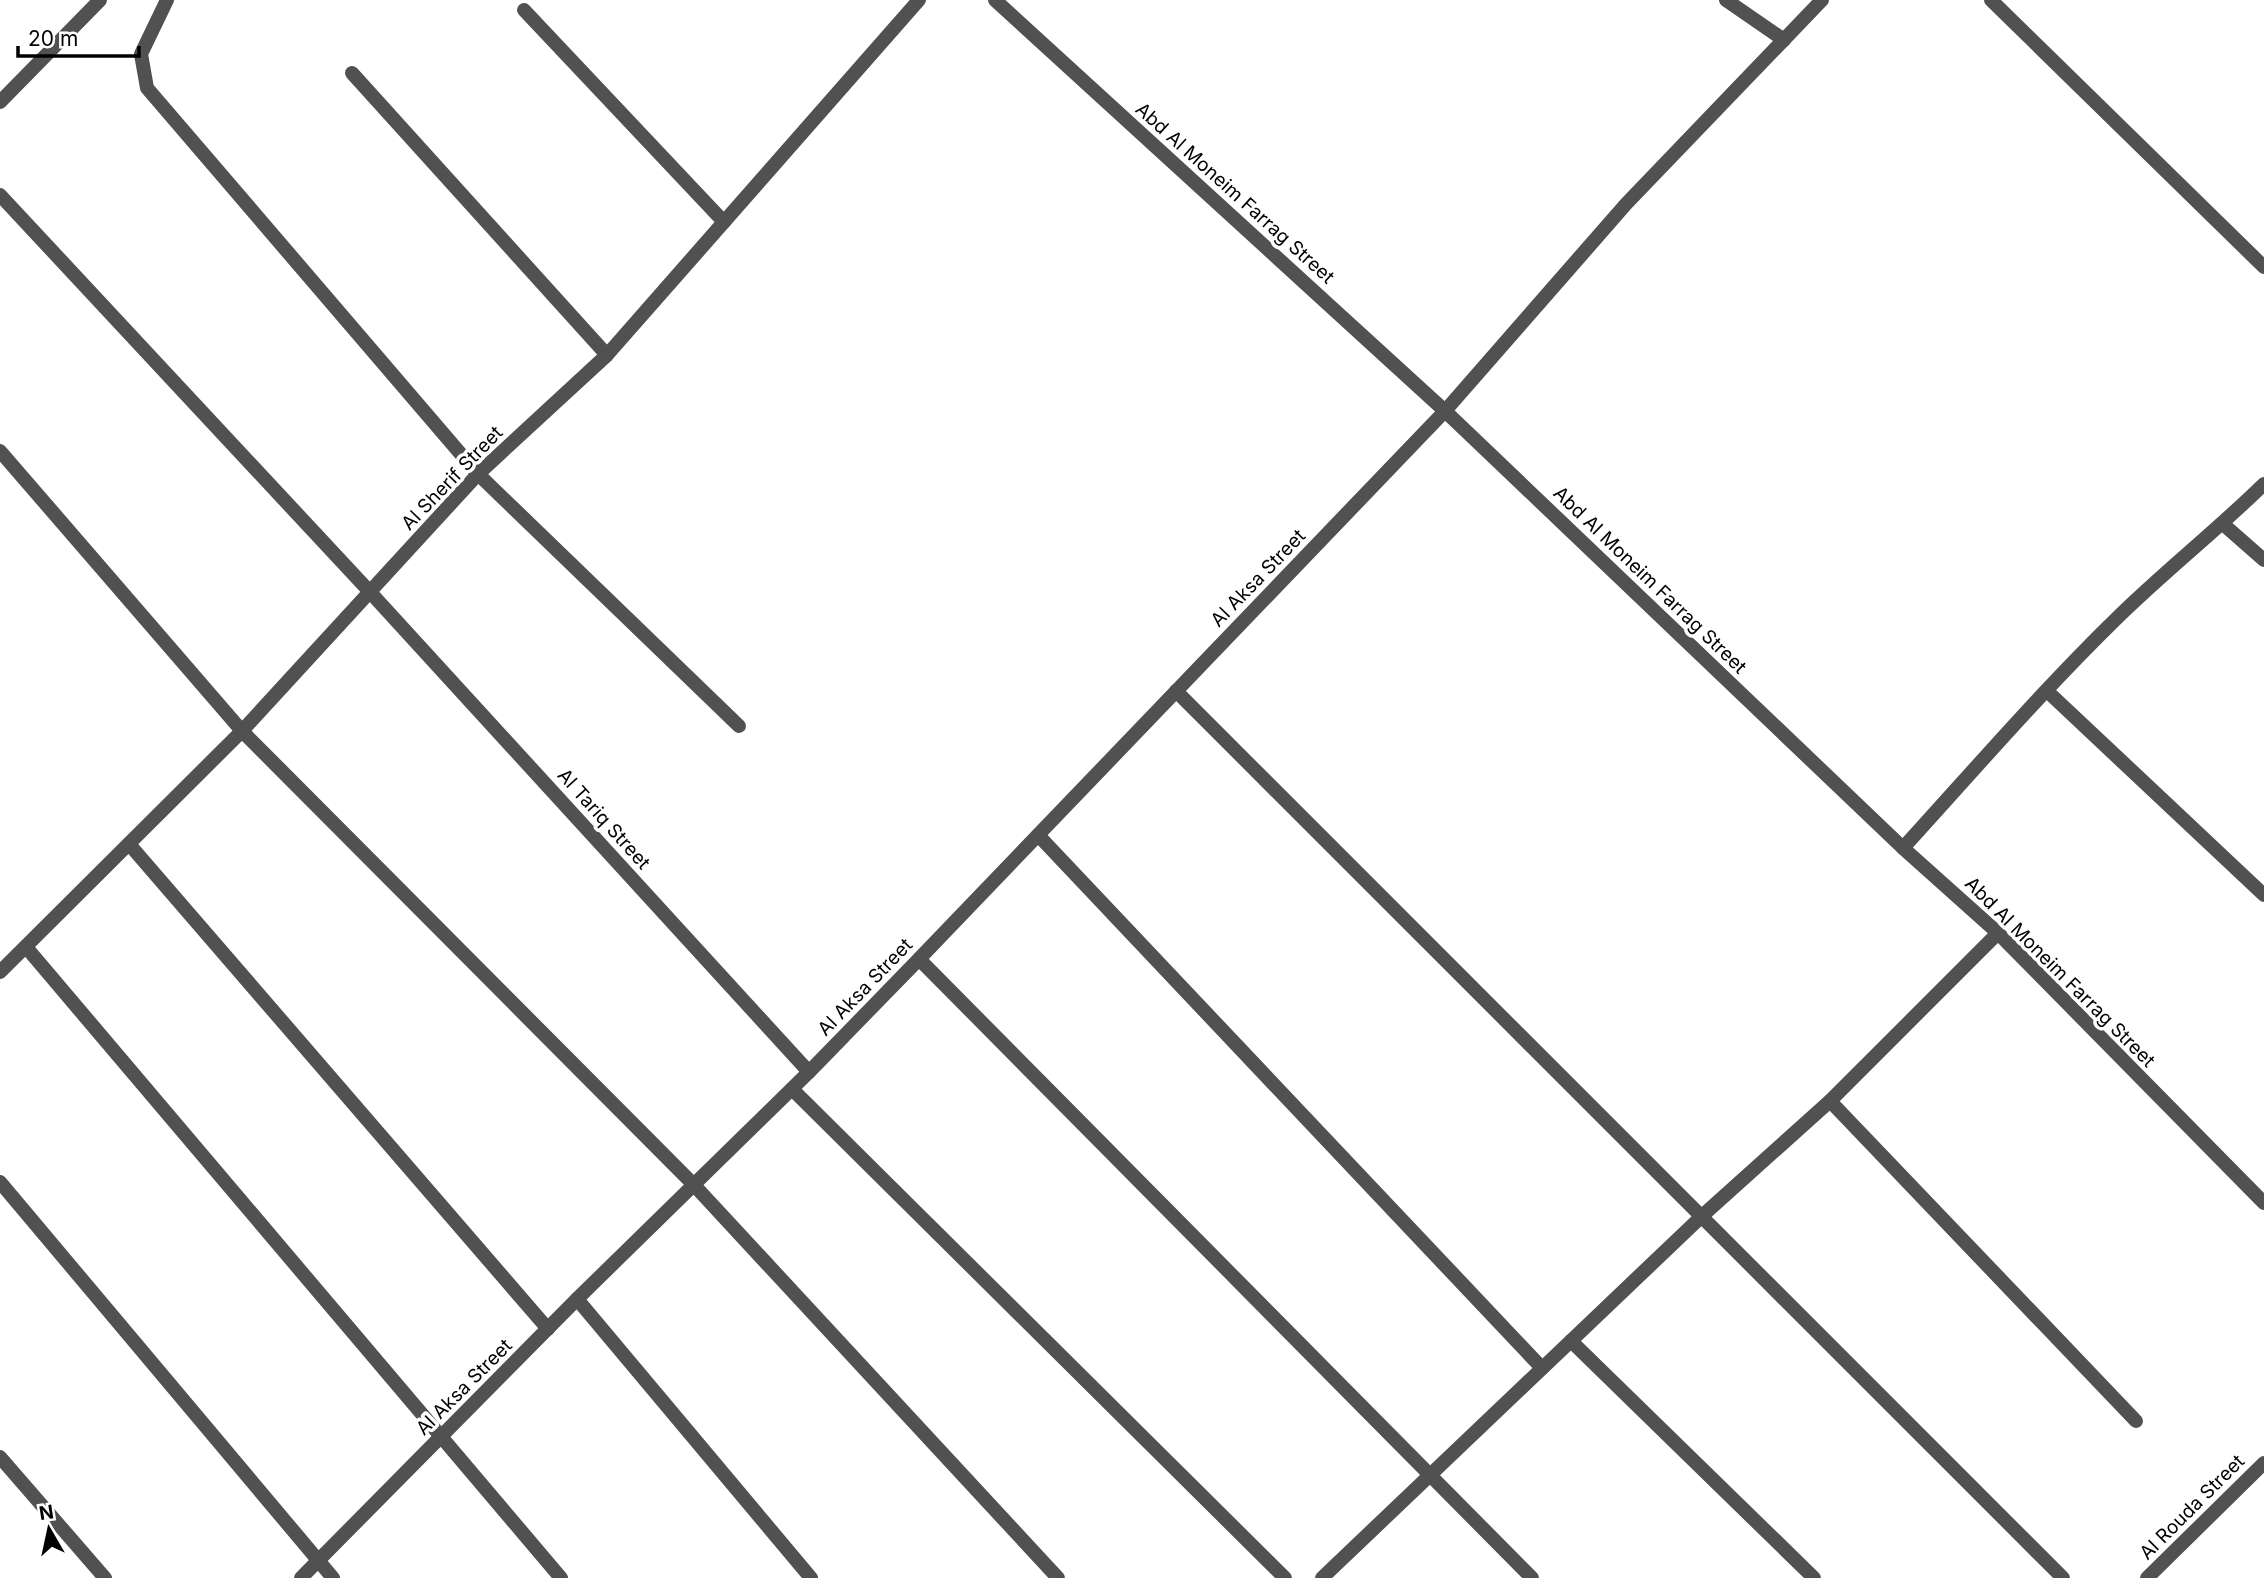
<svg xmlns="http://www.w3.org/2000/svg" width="2264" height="1578" viewBox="0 0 2264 1578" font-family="Inter,sans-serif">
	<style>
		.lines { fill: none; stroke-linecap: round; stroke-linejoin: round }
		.minor { stroke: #515151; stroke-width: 14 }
		.labels { text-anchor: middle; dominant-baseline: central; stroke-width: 7; stroke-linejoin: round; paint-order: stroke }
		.street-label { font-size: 19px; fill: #000; stroke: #fff }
	</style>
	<rect width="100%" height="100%" fill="#fff"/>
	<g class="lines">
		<!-- minor -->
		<g class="minor">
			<polyline points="167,0 141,54 147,88 478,474 739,726"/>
			<polyline points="995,0 1445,411 1903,848 1998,933 2264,1203"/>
			<polyline points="1726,0 1784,40"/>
			<polyline points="1991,0 2264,267"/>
			<polyline points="524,10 724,222"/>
			<polyline points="352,73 607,355"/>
			<polyline points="0,102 100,0"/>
			<polyline points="0,195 370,592 809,1072"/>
			<polyline points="0,451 242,731 694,1185 1058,1578"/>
			<polyline points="2223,524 2264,560"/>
			<polyline points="1176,691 2063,1578"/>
			<polyline points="2047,691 2264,895"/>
			<polyline points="1038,835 1542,1368"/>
			<polyline points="129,844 548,1329"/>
			<path d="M1903 848C1974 770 2043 690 2118 617 2165 571 2217 530 2264 484"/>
			<polyline points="26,947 561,1578"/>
			<polyline points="919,959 1532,1578"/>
			<polyline points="0,972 242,731 478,474 607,355 919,0"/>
			<polyline points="792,1089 1285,1578"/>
			<polyline points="1830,1101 2136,1421"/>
			<polyline points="0,1182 333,1578"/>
			<polyline points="577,1299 811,1578"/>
			<polyline points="1571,1341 1814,1578"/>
			<polyline points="0,1457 105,1578"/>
			<polyline points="301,1578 577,1299 809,1072 919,959 1445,411 1626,204 1822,0"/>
			<polyline points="1322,1578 1702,1216 1830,1101 1998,933"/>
			<polyline points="2147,1578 2264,1463"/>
		</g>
	</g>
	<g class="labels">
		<!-- street labels -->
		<g class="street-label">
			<text transform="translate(1235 193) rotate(42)">Abd Al Moneim Farrag Street</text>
			<text transform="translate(452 478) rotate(-46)">Al Sherif Street</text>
			<text transform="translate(1258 578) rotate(-46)">Al Aksa Street</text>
			<text transform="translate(1650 580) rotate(44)">Abd Al Moneim Farrag Street</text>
			<text transform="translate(604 819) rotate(48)">Al Tariq Street</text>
			<text transform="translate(2060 972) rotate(45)">Abd Al Moneim Farrag Street</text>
			<text transform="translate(865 987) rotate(-46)">Al Aksa Street</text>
			<text transform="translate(464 1387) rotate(-45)">Al Aksa Street</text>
			<text transform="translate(2192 1507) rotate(-45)">Al Rouda Street</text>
		</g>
	</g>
	<!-- north arrow -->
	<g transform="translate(49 1529) rotate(351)" stroke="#ffffff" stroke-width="5" paint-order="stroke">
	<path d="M0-5L12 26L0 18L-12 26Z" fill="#000000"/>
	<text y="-10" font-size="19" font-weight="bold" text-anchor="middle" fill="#000000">N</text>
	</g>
	<!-- scale -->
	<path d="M18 46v10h121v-10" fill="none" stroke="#000000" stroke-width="3.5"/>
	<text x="28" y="46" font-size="21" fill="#000000" stroke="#ffffff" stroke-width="5" paint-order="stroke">20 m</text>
</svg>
